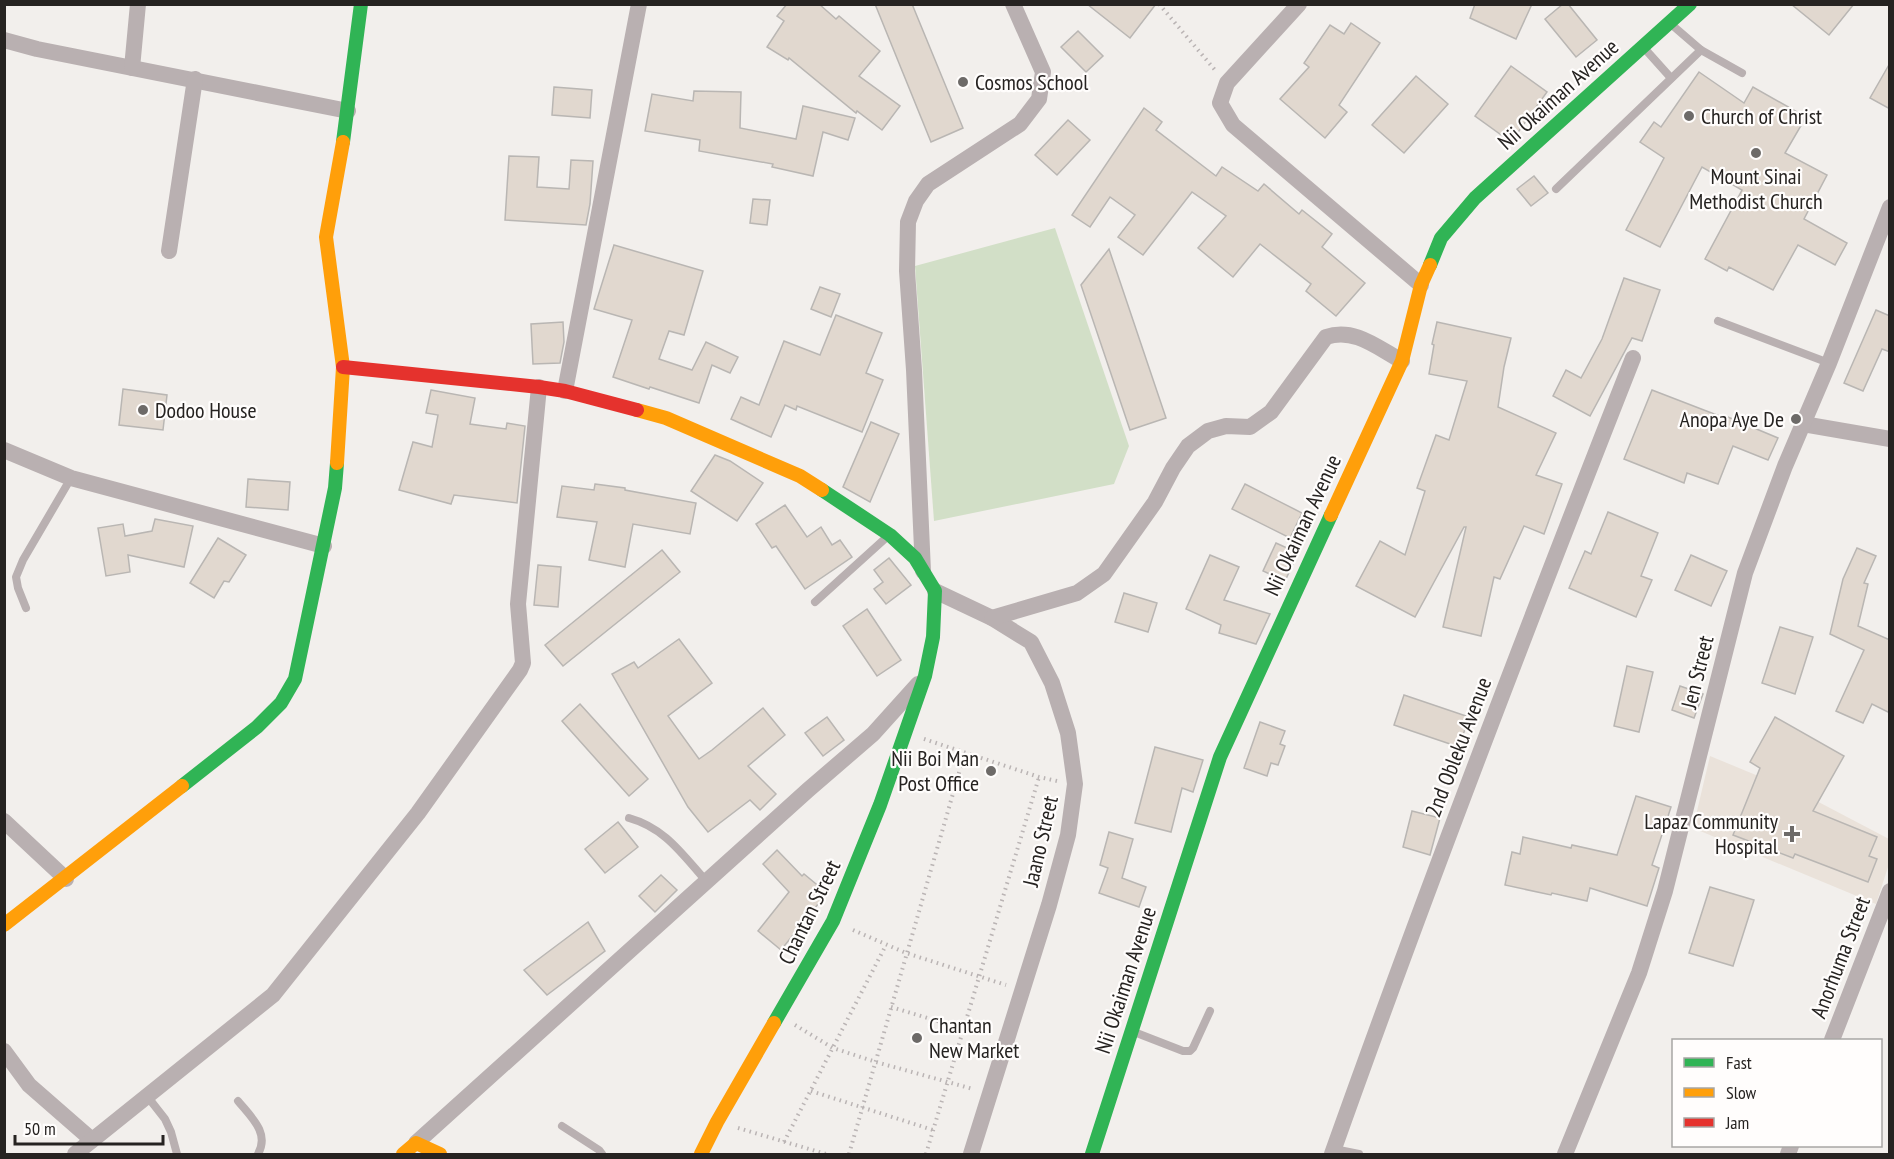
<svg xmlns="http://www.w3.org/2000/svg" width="1894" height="1159" viewBox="0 0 1894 1159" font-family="'PT Sans Narrow',sans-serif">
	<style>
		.built { fill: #eae2da }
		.green { fill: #d2dfc7 }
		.building { fill: #e1d8cf; stroke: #b9b6b3; stroke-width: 1.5 }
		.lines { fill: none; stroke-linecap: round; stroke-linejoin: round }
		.path { stroke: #bab4b4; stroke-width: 4; stroke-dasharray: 1.5 4.5; stroke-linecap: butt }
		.lane { stroke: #b9b0b1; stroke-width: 8 }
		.street { stroke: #b9b0b1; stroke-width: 16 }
		.fast { stroke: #30b455; stroke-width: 14 }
		.slow { stroke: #ff9f0a; stroke-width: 14 }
		.jam { stroke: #e5322d; stroke-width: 14 }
		.poi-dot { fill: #6d6a68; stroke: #fffdfc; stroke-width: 2 }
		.labels { text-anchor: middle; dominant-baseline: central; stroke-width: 4.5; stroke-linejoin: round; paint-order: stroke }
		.poi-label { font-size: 22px; fill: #262321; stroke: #fffdfc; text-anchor: start }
		.street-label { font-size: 22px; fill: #262321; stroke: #fffdfc }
	</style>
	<rect width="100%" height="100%" fill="#f2efec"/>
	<!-- built -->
	<polygon class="built" points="1710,756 1809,797 1889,839 1889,864 1876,904 1693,828"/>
	<!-- green -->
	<polygon class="green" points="1055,228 1129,446 1114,484 934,521 915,266"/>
	<!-- building -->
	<g class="building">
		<polygon points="787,4 819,4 836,19 839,16 880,51 859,76 900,106 882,130 857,111 856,113 789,58 788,60 767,47 784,21 777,16"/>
		<polygon points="875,4 912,4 963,128 931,142"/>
		<polygon points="1087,4 1156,4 1130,38"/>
		<polygon points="1475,4 1532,4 1516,39 1470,18"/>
		<polygon points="1563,4 1568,4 1597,40 1576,57 1545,19"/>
		<polygon points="1791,4 1854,4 1829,35"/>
		<polygon points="1351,23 1380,43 1339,105 1347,112 1325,138 1280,99 1309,67 1304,63 1330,25 1344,34"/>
		<polygon points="1078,31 1103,56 1086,72 1061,47"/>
		<polygon points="1890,63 1890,109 1870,98"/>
		<polygon points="1511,66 1547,92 1511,142 1475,116"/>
		<polygon points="1699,72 1744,103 1753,87 1806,117 1785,153 1827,175 1804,219 1847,243 1835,265 1798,245 1773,290 1729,267 1727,271 1705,259 1742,190 1702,167 1660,247 1626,230 1664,158 1640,142 1654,122 1661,127"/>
		<polygon points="1416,76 1448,104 1404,153 1372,125"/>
		<polygon points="554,87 592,90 590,118 552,115"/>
		<polygon points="694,91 741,92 740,128 796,139 803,106 855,118 848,140 823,132 813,176 772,167 773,164 699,151 700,140 645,131 652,94 693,101"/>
		<polygon points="1144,108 1162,122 1156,130 1216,176 1222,167 1258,191 1264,184 1299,214 1302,210 1332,234 1322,247 1365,283 1336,316 1306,291 1311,284 1260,244 1233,277 1198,248 1226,216 1192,192 1143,255 1118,237 1135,215 1110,197 1090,227 1072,215"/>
		<polygon points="1068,120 1090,140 1057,175 1035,155"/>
		<polygon points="509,156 539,157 537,187 569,189 571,160 593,161 590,204 586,225 505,220"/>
		<polygon points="1534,176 1548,193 1531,206 1517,189"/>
		<polygon points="753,199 770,200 767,225 750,223"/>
		<polygon points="614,245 703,271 684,335 669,331 659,359 692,370 706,342 738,357 730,373 712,365 699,403 650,387 649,389 613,377 632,320 594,309"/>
		<polygon points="1109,249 1166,418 1130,430 1081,285"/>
		<polygon points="1624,278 1660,290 1642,341 1632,338 1590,416 1553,396 1566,370 1581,378 1602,339"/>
		<polygon points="820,287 840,294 831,317 811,309"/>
		<polygon points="1876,310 1890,316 1890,352 1882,349 1863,391 1844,383"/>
		<polygon points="836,315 882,333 866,373 883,380 862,432 797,406 796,410 785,405 771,437 731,419 741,397 759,405 784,341 820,355"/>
		<polygon points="563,322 564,342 560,363 533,364 531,324"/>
		<polygon points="1437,322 1511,338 1504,367 1498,407 1556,433 1536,475 1562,484 1544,534 1524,526 1500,579 1494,577 1481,636 1443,627 1466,527 1464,527 1415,617 1356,586 1380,541 1405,555 1425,491 1417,488 1436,435 1449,440 1467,381 1429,374 1434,345 1432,344"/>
		<polygon points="123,389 167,395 163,430 119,425"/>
		<polygon points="431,390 475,398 470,424 506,429 507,423 525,426 517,503 454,495 451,504 399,490 413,442 432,447 438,415 426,413"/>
		<polygon points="1652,390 1722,417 1723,415 1778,438 1768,460 1733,446 1718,484 1687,473 1684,483 1624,459"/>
		<polygon points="871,422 899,434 870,502 843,487"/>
		<polygon points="715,455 730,461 763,483 737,521 691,491"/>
		<polygon points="248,479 290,482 288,510 246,507"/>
		<polygon points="595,484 625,488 625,490 696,503 690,534 633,524 625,567 589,560 597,522 557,517 562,486 594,490"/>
		<polygon points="1245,484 1302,513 1290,538 1232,509"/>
		<polygon points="785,505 807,537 821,527 832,545 840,540 852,557 805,589 776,546 772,548 756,524"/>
		<polygon points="1608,512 1658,533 1641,576 1652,580 1636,617 1569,588 1585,551 1591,554"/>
		<polygon points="155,519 193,526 184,567 128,555 130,572 106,576 98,528 123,524 125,536 152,531"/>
		<polygon points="218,538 246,555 229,582 224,581 214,598 190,583"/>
		<polygon points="1276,543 1298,553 1285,581 1263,571"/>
		<polygon points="1857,548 1876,556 1864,583 1868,584 1858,626 1890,640 1890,713 1872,704 1863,723 1836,711 1864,650 1830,634 1843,579"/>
		<polygon points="662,550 680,572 563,666 545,645"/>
		<polygon points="1210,555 1239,567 1224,600 1270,614 1256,644 1219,633 1221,625 1186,609"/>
		<polygon points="1691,555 1727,571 1711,606 1675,590"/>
		<polygon points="889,558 911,585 886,604 874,589 883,582 874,570"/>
		<polygon points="538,565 561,567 558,607 534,605"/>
		<polygon points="1124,593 1157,603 1148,632 1115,622"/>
		<polygon points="867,609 901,660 877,676 843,626"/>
		<polygon points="1780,627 1813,637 1795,694 1762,683"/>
		<polygon points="679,639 712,683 668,716 699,759 712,750 763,708 785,735 748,766 776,794 760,810 750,800 708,832 688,807 612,674 634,662 638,668"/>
		<polygon points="1627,666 1653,672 1639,732 1614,726"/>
		<polygon points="1680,686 1703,694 1694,718 1672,710"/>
		<polygon points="1404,695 1469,717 1459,747 1394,725"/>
		<polygon points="580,704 648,779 629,796 562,721"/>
		<polygon points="827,717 844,740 823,756 805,733"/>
		<polygon points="1775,717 1844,756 1813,811 1877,837 1869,856 1877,859 1868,882 1795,854 1793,858 1733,835 1760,768 1750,762"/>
		<polygon points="1260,722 1285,731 1280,744 1285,746 1278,765 1271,763 1267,776 1244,768"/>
		<polygon points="1155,747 1203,760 1193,792 1182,788 1171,832 1135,823"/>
		<polygon points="1636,796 1671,807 1652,865 1659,868 1647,906 1590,888 1587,901 1552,893 1551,895 1505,885 1512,852 1520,854 1523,837 1571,848 1572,845 1617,855"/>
		<polygon points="1412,811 1440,818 1430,855 1403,847"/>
		<polygon points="618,822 638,847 605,873 585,849"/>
		<polygon points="1109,832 1133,839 1122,878 1146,887 1139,907 1099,893 1108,868 1100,865"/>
		<polygon points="777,850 802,876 804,874 827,893 781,950 758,931 789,892 763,864"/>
		<polygon points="661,875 677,890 655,912 639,896"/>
		<polygon points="1710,887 1754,900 1733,966 1689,953"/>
		<polygon points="588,922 605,951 547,995 524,970"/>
	</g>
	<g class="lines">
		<!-- path -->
		<g class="path">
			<polyline points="1159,4 1215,70"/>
			<polyline points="924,739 1039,777 1057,781"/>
			<polyline points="853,930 906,953 1006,985"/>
			<polyline points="891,1007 964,1029"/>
			<polyline points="795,1025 833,1048 876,1062 973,1089"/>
			<polyline points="811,1091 933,1130"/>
			<polyline points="738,1128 826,1154"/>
			<polyline points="784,1142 886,945"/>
			<polyline points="849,1154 965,752"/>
			<polyline points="926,1154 1039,777"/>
		</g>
		<!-- lane -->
		<g class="lane">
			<polyline points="1672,25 1701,50 1742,73"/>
			<polyline points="1645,49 1671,78"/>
			<polyline points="1556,189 1701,50"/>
			<polyline points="1718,321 1829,363"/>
			<polyline points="815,602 888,536"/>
			<polyline points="26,608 18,588 16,577 23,560 71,478"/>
			<path d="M629 818C665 828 682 854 707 882"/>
			<polyline points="1134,1032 1183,1051 1190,1051 1193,1048 1210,1011"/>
			<polyline points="147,1096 165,1119 171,1132 177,1154"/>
			<path d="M238 1101C251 1117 270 1133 258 1154"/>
			<polyline points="562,1126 599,1150 602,1154"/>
			<polyline points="1334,1149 1359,1154"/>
		</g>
		<!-- street -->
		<g class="street">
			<polyline points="1299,4 1227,83 1220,103 1233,125 1421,285"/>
			<polyline points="4,40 37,49 348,111"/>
			<polyline points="132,68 138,4"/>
			<polyline points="169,251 195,79"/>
			<polyline points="565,391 639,4"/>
			<polyline points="1803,424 1890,439"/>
			<polyline points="4,450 71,478 324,546"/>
			<polyline points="923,571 914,370 907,271 908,222 916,201 928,184 1020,124 1039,99 1043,72 1013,4"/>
			<polyline points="935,591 992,618 1031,642 1052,683 1068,733 1075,784 1068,835 1049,905 971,1154"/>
			<path d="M992 618 1077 593 1104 574 1155 502 1173 468 1188 446 1208 431 1226 426 1250 427 1271 412 1326 337C1354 327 1378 348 1402 361"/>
			<polyline points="4,821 66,879"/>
			<polyline points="1832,1040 1890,891"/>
			<polyline points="4,1051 29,1085 92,1140"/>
			<polyline points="416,1143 808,790 873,734 918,684"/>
			<polyline points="75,1154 273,995 418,813 520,670 523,663 518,604 539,387"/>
			<path d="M1332 1154C1427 887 1529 622 1633 358"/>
			<polyline points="1565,1154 1639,973 1665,891 1745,573 1785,466 1829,363 1890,207"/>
			<polyline points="1788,1154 1791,1146"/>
		</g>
		<!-- fast -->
		<g class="fast">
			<polyline points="343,142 361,4"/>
			<polyline points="1430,265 1441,238 1475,198 1690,4"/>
			<polyline points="182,786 257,727 281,703 295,679 335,488 337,463"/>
			<polyline points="774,1023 833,921 880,805 925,676 933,637 935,591 915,558 890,535 822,490"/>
			<polyline points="1092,1154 1220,757 1331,515"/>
		</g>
		<!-- slow -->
		<g class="slow">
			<polyline points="637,410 666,418 800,476 822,490"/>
			<polyline points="337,463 343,367 326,237 343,142"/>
			<polyline points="1331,515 1402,361 1421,285 1430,265"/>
			<polyline points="4,925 182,786"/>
			<polyline points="403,1154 416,1143 440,1154"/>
			<polyline points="701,1154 717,1122 774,1023"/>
		</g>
		<!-- jam -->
		<polyline class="jam" points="343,367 539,387 565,391 637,410"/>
	</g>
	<!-- markers -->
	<g class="poi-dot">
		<circle cx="963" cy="82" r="6"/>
		<circle cx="1689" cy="116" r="6"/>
		<circle cx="1756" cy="153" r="6"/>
		<circle cx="143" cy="410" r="6"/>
		<circle cx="1796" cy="419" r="6"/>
		<circle cx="991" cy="771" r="6"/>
		<path d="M1789 825h6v6h6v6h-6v6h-6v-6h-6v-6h6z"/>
		<circle cx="917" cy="1038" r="6"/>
	</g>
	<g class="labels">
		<!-- poi labels -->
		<g class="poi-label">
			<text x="975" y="82">Cosmos School</text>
			<text x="1701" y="116">Church of Christ</text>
			<text x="1756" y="176" text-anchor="middle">Mount Sinai<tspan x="1756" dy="25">Methodist Church</tspan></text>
			<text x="155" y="410">Dodoo House</text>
			<text x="1784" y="419" text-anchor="end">Anopa Aye De</text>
			<text x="979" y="758" text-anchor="end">Nii Boi Man<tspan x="979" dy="25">Post Office</tspan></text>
			<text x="1778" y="821" text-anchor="end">Lapaz Community<tspan x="1778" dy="25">Hospital</tspan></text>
			<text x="929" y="1025">Chantan<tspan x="929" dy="25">New Market</tspan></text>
		</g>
		<!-- street labels -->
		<g class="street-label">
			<text transform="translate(1558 94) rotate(-42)">Nii Okaiman Avenue</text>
			<text transform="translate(1302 525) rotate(-65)">Nii Okaiman Avenue</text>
			<text transform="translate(1697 672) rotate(-76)">Jen Street</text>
			<text transform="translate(1458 747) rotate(-69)">2nd Obleku Avenue</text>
			<text transform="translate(1040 841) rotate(-77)">Jaano Street</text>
			<text transform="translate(809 912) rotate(-64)">Chantan Street</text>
			<text transform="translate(1840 957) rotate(-69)">Anorhuma Street</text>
			<text transform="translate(1125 980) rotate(-72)">Nii Okaiman Avenue</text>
		</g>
	</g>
	<!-- border -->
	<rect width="1894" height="1159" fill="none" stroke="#262321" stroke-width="12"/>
	<!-- legend -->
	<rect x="1672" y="1039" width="210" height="108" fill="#fffdfc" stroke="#a8a6a4" stroke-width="1.5"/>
	<rect x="1684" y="1058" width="30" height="9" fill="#30b455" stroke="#a8a6a4" stroke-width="1.5"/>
	<text x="1726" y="1069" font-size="18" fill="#262321">Fast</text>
	<rect x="1684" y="1088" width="30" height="9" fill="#ff9f0a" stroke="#a8a6a4" stroke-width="1.5"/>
	<text x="1726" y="1099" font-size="18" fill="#262321">Slow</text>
	<rect x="1684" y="1118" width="30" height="9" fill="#e5322d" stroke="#a8a6a4" stroke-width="1.5"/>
	<text x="1726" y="1129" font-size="18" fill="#262321">Jam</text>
	<!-- scale -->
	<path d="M15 1135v9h148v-9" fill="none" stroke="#262321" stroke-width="3"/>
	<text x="24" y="1135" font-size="18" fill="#262321" stroke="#fffdfc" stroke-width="4.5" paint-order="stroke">50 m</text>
</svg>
